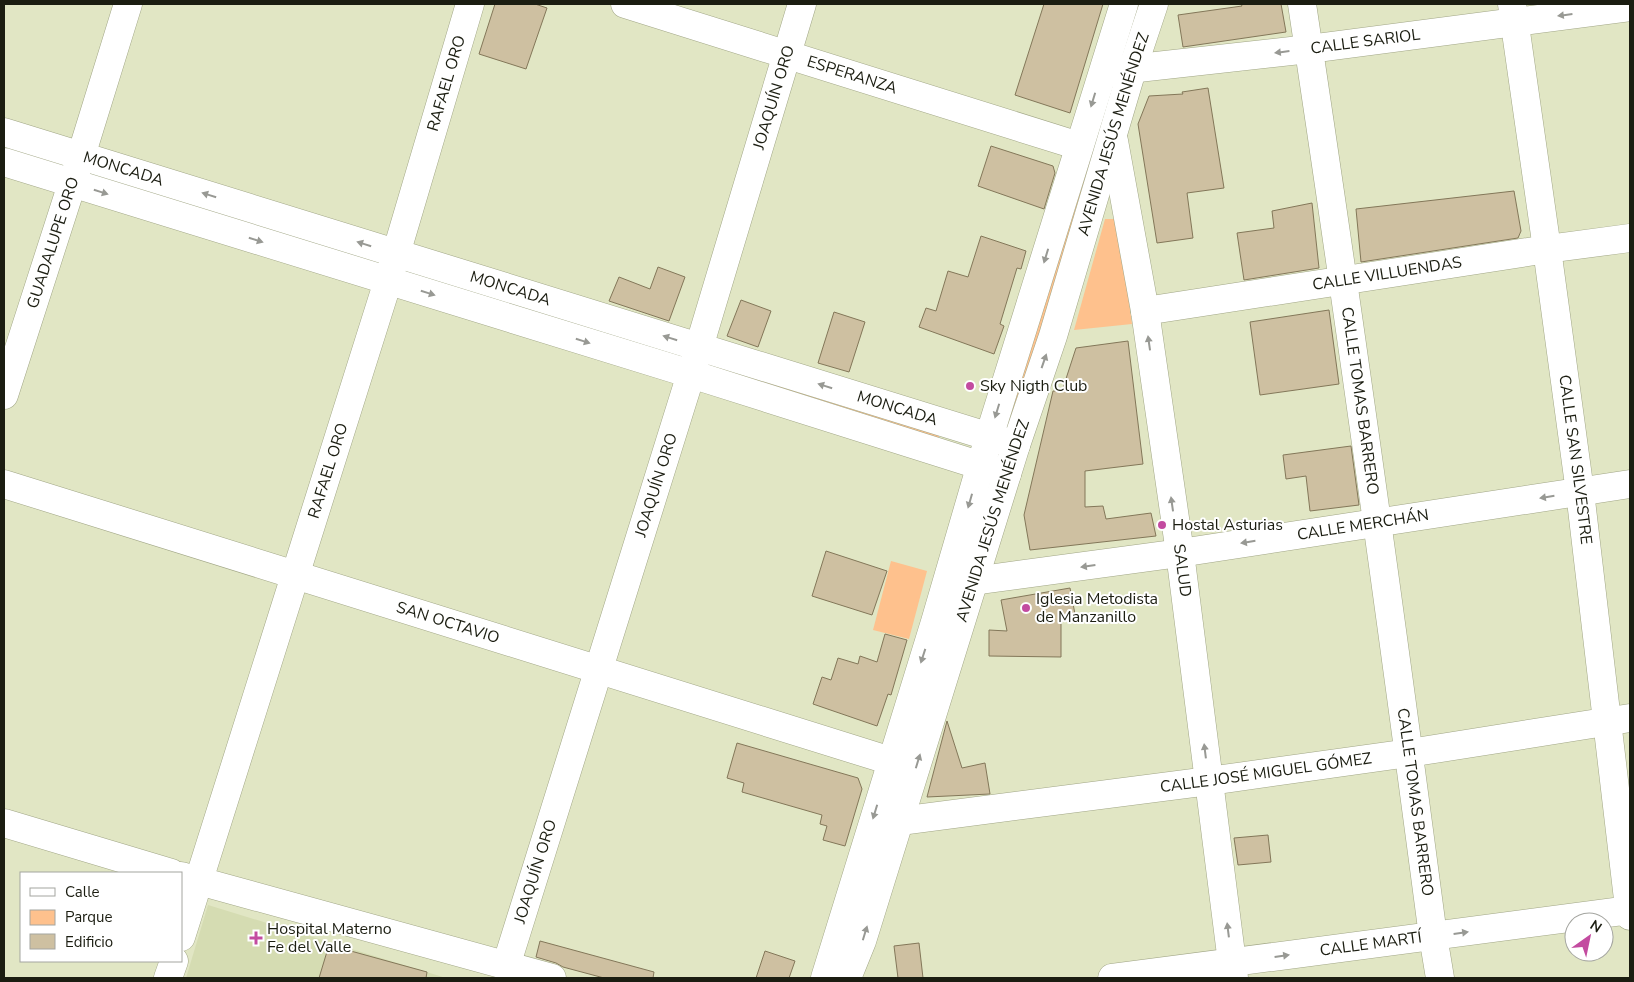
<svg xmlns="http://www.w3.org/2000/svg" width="1634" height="982" viewBox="0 0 1634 982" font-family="'Nunito Sans',sans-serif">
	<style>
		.built { fill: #d5dcb2 }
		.green { fill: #fec18d }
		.building { fill: #cec0a1; stroke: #837759 }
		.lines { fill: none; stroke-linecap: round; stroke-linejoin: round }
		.street-casing { stroke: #a1a686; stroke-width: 29 }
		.secondary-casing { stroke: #a1a686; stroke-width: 29 }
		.street { stroke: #fff; stroke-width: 28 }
		.secondary { stroke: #fff; stroke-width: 28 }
		.oneway { fill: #989994 }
		.poi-dot { fill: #c34ba0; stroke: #fff; stroke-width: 2 }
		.labels { text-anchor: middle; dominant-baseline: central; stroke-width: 4; stroke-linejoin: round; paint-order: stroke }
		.street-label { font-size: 16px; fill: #1b1d11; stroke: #fff }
		.poi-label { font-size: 16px; fill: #1b1d11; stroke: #fff; text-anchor: start }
	</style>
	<rect width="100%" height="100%" fill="#e1e6c4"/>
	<!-- built -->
	<polygon class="built" points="208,905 446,978 186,978"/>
	<!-- green -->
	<g class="green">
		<polygon points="1094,145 1098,146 1010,429 1005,428"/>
		<polygon points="1105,219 1118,219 1132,324 1074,330"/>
		<polygon points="710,362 939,434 939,439 709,366"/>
		<polygon points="891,561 927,571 909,639 873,630"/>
	</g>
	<!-- building -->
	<g class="building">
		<polygon points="495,4 535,4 547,8 526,69 479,54"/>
		<polygon points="1044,4 1103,4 1070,113 1015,95"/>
		<polygon points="1241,4 1281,4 1286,32 1183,47 1178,15 1242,6"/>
		<polygon points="1208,88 1224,188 1187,193 1193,238 1157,243 1138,124 1149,96 1183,94 1182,92"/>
		<polygon points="991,146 1053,166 1055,173 1044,209 978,186"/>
		<polygon points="1514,191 1521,231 1518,238 1361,262 1356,209"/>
		<polygon points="1312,203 1319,268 1244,280 1237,233 1274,228 1272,211"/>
		<polygon points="981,236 1026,251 1021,269 1017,268 1000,324 1004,326 994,354 919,327 926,308 936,311 948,271 968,277"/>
		<polygon points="658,267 685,277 669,321 609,301 619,277 650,289"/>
		<polygon points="741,300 771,311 758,347 727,336"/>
		<polygon points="1329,310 1339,384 1260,395 1250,322"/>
		<polygon points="834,312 865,322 849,372 818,363"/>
		<polygon points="1128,341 1143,464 1085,471 1085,507 1103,506 1106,519 1151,513 1156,536 1030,550 1024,515 1053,391 1062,391 1076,348"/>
		<polygon points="1351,446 1359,505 1310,511 1306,476 1286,479 1283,455"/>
		<polygon points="826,551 887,571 872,615 812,596"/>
		<polygon points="1070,588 1075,614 1061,617 1061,657 989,656 989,630 1007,631 1001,600"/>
		<polygon points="885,634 907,640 891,695 888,694 877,726 813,704 822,677 831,680 838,658 858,664 860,656 877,662"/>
		<polygon points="947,721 962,768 985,763 990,794 927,797"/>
		<polygon points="737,743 858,778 862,789 845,846 823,840 827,826 820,824 822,815 742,792 744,783 727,778"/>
		<polygon points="1268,835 1271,862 1238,865 1234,838"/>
		<polygon points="540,941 654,972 653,978 604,978 563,967 556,963 536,957"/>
		<polygon points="919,943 923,978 898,978 894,946"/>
		<polygon points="329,945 427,972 426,978 319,978"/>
		<polygon points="765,951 795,961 789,978 756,978"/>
	</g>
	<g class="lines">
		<defs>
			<g id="street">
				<path id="s1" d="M625 4 1079 146"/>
				<path id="s2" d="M1302 4C1349 314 1392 625 1433 936L1440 978"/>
				<path id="s3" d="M1512 4 1547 249 1580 492 1630 916"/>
				<path id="s4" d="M1111 71 1309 49 1630 7"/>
				<path id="s5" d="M1145 311 1547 249 1630 238"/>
				<path id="s6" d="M4 395 81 156 128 4"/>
				<path id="s7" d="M4 484 891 761"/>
				<path id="s8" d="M900 821 1209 781 1409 753 1630 718"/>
				<polyline points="4,823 171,873"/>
				<polyline points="181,876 552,978"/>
				<path id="s9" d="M181 937 388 281 470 4"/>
				<path id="s10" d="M506 966 691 374 802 4"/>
				<polyline points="168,978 174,961"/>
			</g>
			<g id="secondary">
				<path id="s11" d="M4 132 1016 445"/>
				<path id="s12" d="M1114 141 1145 311 1180 553 1234 978"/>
				<polyline points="4,162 691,374 1007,474"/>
				<path id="s13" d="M956 582 973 581 1180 553 1630 484"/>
				<polyline points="825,978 935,622 989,437 1124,4"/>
				<path id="s14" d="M847 978 862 941 1016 445 1053 336 1132 70 1154 4"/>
				<path id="s15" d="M1112 978 1630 910"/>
			</g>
		</defs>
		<!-- street casing -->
		<use href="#street" class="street-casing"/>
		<!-- secondary casing -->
		<use href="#secondary" class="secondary-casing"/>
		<!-- street -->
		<use href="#street" class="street"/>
		<!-- secondary -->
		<use href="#secondary" class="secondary"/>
	</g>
	<!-- one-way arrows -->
	<defs><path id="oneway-solid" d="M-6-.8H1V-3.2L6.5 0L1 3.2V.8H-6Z" transform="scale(1.25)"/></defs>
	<g class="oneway">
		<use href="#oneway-solid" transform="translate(1565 15) rotate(173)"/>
		<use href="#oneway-solid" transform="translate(1282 52) rotate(173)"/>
		<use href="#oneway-solid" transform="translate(1093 100) rotate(107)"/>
		<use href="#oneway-solid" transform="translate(101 192) rotate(17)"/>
		<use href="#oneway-solid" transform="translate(209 195) rotate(-163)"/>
		<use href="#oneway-solid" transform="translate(256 240) rotate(17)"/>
		<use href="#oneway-solid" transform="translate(364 244) rotate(-163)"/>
		<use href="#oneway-solid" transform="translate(1046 256) rotate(107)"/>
		<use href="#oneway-solid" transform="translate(428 293) rotate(17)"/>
		<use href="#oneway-solid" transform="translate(670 338) rotate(-163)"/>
		<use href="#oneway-solid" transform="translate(583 341) rotate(17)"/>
		<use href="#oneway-solid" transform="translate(1149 343) rotate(-98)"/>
		<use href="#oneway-solid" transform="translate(1044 361) rotate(-71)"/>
		<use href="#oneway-solid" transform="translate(825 386) rotate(-163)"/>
		<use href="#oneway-solid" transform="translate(997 411) rotate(107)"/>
		<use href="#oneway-solid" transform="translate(1547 497) rotate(171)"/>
		<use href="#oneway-solid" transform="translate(970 501) rotate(106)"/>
		<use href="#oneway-solid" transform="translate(1172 504) rotate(-98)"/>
		<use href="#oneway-solid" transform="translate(1248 542) rotate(171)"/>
		<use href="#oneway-solid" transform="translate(1088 566) rotate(172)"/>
		<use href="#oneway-solid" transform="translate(923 656) rotate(108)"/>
		<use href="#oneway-solid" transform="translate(1205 751) rotate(-97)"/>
		<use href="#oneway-solid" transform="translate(918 761) rotate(-73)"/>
		<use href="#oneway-solid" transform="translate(875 812) rotate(107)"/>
		<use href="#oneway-solid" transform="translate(1228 930) rotate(-97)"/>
		<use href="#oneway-solid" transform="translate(865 933) rotate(-73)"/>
		<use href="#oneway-solid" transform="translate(1461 933) rotate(-8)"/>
		<use href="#oneway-solid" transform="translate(1282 956) rotate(-8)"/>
	</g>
	<!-- markers -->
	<g class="poi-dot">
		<circle cx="970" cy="386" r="5"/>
		<circle cx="1162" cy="525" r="5"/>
		<circle cx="1026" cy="608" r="5"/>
		<path d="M253.5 930.5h5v5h5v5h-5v5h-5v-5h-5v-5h5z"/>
	</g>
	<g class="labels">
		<!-- street labels -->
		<g class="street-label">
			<text stroke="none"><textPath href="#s4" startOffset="256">CALLE SARIOL</textPath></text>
			<text stroke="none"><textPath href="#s1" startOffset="238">ESPERANZA</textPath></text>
			<text stroke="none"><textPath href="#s9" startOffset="894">RAFAEL ORO</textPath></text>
			<text stroke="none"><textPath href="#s10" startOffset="909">JOAQUÍN ORO</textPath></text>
			<text stroke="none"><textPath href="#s14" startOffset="885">AVENIDA JESÚS MENÉNDEZ</textPath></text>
			<text stroke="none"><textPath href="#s11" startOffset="125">MONCADA</textPath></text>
			<text stroke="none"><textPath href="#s6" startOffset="160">GUADALUPE ORO</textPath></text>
			<text stroke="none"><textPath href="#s5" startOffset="245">CALLE VILLUENDAS</textPath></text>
			<text stroke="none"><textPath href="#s11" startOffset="530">MONCADA</textPath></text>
			<text stroke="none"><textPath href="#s2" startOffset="401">CALLE TOMAS BARRERO</textPath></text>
			<text stroke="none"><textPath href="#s11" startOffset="935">MONCADA</textPath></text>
			<text stroke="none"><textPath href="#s3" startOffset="460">CALLE SAN SILVESTRE</textPath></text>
			<text stroke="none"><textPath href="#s9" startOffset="489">RAFAEL ORO</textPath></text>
			<text stroke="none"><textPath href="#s10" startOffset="504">JOAQUÍN ORO</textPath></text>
			<text stroke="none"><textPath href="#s14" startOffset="480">AVENIDA JESÚS MENÉNDEZ</textPath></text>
			<text stroke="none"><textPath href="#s13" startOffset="411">CALLE MERCHÁN</textPath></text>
			<text stroke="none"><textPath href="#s12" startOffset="435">SALUD</textPath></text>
			<text stroke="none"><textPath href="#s7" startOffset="465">SAN OCTAVIO</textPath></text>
			<text stroke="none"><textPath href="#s8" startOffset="369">CALLE JOSÉ MIGUEL GÓMEZ</textPath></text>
			<text stroke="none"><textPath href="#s2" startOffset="806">CALLE TOMAS BARRERO</textPath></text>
			<text stroke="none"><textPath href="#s10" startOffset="99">JOAQUÍN ORO</textPath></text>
			<text stroke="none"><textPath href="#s15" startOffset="261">CALLE MARTÍ</textPath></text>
		</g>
		<!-- poi labels -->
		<g class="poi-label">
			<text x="980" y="386">Sky Nigth Club</text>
			<text x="1172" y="525">Hostal Asturias</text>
			<text x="1036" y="599">Iglesia Metodista<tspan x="1036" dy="18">de Manzanillo</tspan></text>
			<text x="267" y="929">Hospital Materno<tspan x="267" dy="18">Fe del Valle</tspan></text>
		</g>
	</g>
	<!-- border -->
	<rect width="1634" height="982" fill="none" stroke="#1b1d11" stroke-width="10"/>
	<!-- legend -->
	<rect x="20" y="872" width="162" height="90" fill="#ffffff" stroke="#a4a5a0"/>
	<rect x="30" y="888" width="25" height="8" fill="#ffffff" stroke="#a4a5a0"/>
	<text x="65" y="897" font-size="15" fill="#1b1d11">Calle</text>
	<rect x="30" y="910" width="25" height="15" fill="#fec18d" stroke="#a4a5a0"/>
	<text x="65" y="922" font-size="15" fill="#1b1d11">Parque</text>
	<rect x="30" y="934" width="25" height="15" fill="#cec0a1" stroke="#a4a5a0"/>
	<text x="65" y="947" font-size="15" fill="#1b1d11">Edificio</text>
	<!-- north arrow -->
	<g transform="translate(1589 937) rotate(33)"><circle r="24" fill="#ffffff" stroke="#a4a5a0"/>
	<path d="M0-4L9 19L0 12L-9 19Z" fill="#c34ba0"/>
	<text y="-8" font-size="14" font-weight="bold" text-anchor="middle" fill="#1b1d11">N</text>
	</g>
</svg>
